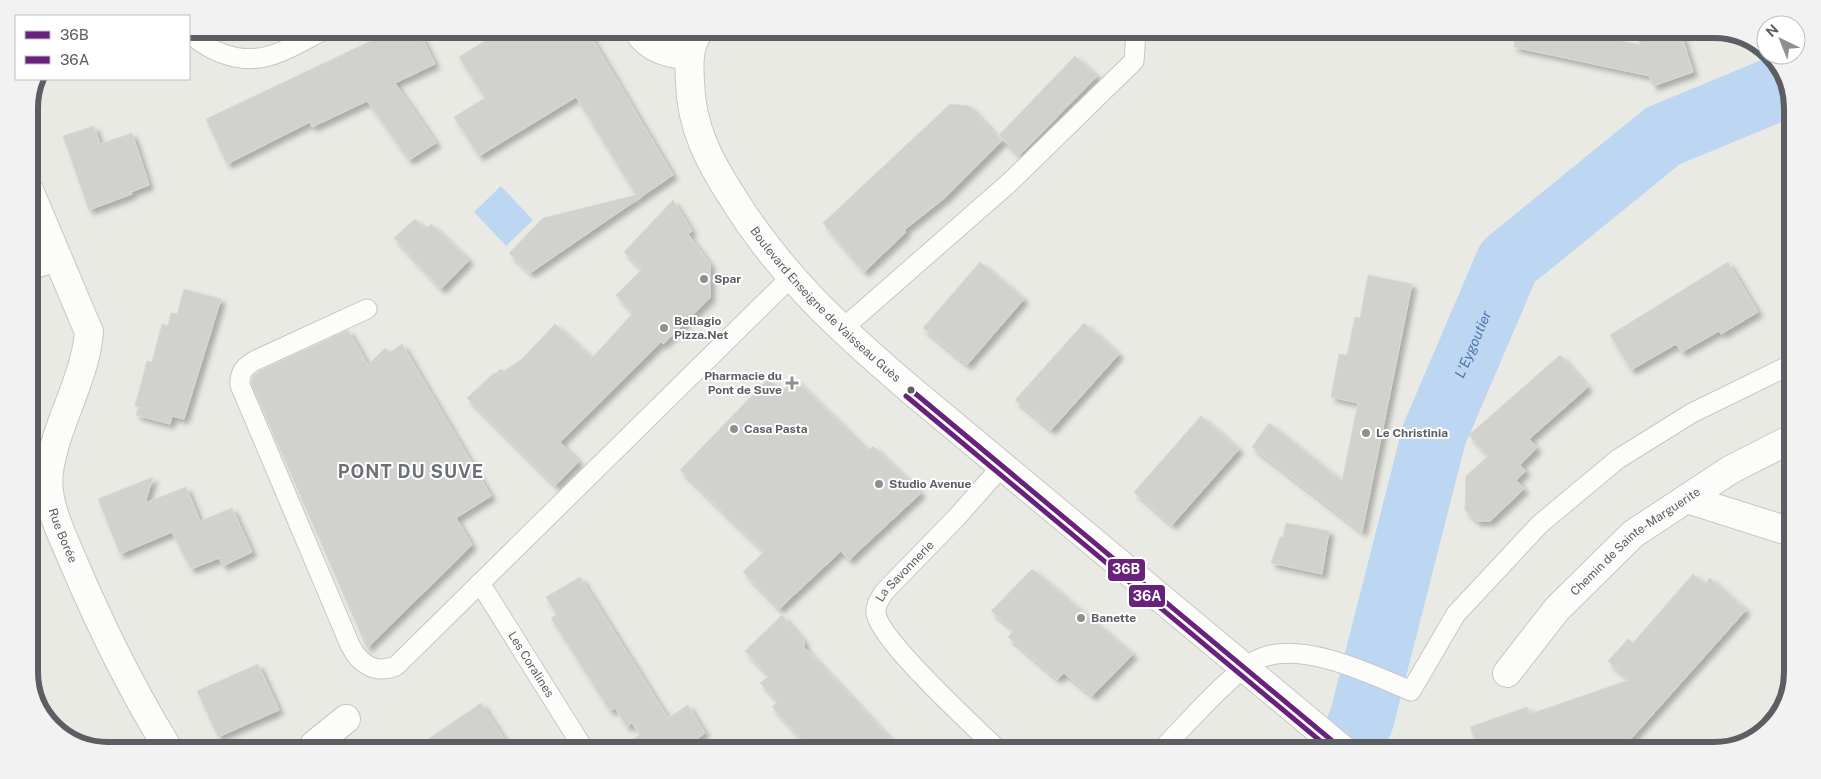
<svg xmlns="http://www.w3.org/2000/svg" width="1821" height="779" viewBox="0 0 1821 779" font-family="'Public Sans',sans-serif">
	<style>
		.water { fill: #bdd6f1 }
		.lines { fill: none; stroke-linecap: round; stroke-linejoin: round }
		.river { stroke: #bdd6f1; stroke-width: 65 }
		.building { fill: #d1d1ce; stroke: #d9d8d4; filter: url(#shadow) }
		.service-casing { stroke: #c6c6c6; stroke-width: 21 }
		.minor-casing { stroke: #c6c6c6; stroke-width: 30 }
		.secondary-casing { stroke: #c7c7c7; stroke-width: 30 }
		.service { stroke: #fcfcfb; stroke-width: 19 }
		.minor { stroke: #fcfcfb; stroke-width: 28 }
		.secondary { stroke: #fcfcfb; stroke-width: 28 }
		.bus-1-casing { stroke: #fff; stroke-width: 9 }
		.bus-2-casing { stroke: #fff; stroke-width: 9 }
		.bus-1 { stroke: #69227b; stroke-width: 5 }
		.bus-2 { stroke: #69227b; stroke-width: 5 }
		.poi-dot { fill: #8d8f90; stroke: #fff; stroke-width: 2 }
		.bus-dot { fill: #5b5e62; stroke: #fff; stroke-width: 2 }
		.labels { text-anchor: middle; dominant-baseline: central; stroke-width: 4; stroke-linejoin: round; paint-order: stroke }
		.poi-label { font-size: 12px; font-weight: bold; fill: #5b5e62; stroke: #fff; text-anchor: start }
		.street-label { font-size: 12px; fill: #5b5e62; stroke: #fff }
		.water-label { font-size: 14px; font-style: italic; fill: #4c74ae; stroke: #fff }
		.district-label { font-size: 18px; font-weight: bold; letter-spacing: 1px; fill: #6c7074; stroke: #fff }
		.rim { fill: none; stroke: #5b5e62; stroke-width: 6 }
		.line-badge { stroke: #fff; stroke-width: 2 }
		.badge-label { font-size: 14px; text-anchor: middle; font-weight: bold; fill: #fff }
	</style>
	<defs>
		<filter id="shadow"><feDropShadow dx="4.5" dy="4.5" stdDeviation="2.5" flood-color="#0004"/></filter>
	</defs>
	<rect width="100%" height="100%" fill="#eaeae5"/>
	<!-- water -->
	<polygon class="water" points="501,186 533,220 506,246 474,212"/>
	<g class="lines">
		<!-- river -->
		<path class="river" id="s1" d="M1350 749 1362 718 1434 435 1508 262 1663 136 1786 85"/>
	</g>
	<!-- building -->
	<g class="building">
		<polygon points="394,30 418,30 435,64 395,83 436,143 409,160 367,101 312,127 310,122 227,164 206,119"/>
		<polygon points="503,30 587,30 673,175 530,273 509,253 543,218 636,195 576,97 479,156 454,117 485,98 459,57"/>
		<polygon points="1515,34 1591,34 1640,45 1637,34 1681,34 1693,72 1653,86 1650,76 1514,47"/>
		<polygon points="1075,56 1097,76 1019,156 999,135"/>
		<polygon points="950,104 969,106 1002,141 946,197 904,230 906,232 864,272 823,223"/>
		<polygon points="94,126 100,144 132,133 149,185 131,192 132,194 89,210 63,136"/>
		<polygon points="673,200 692,231 688,234 710,264 710,298 663,344 661,342 560,442 579,461 555,486 467,398 494,373 496,374 500,369 504,371 522,359 555,324 592,358 633,313 616,295 642,269 624,252"/>
		<polygon points="415,219 426,229 431,224 469,260 441,289 394,238"/>
		<polygon points="980,262 1024,299 967,365 923,328"/>
		<polygon points="1728,262 1758,312 1721,334 1719,331 1682,352 1676,344 1631,370 1610,335"/>
		<polygon points="1368,275 1412,284 1362,532 1252,447 1269,423 1342,481 1358,403 1331,397 1339,354 1347,355 1355,317 1360,318"/>
		<polygon points="184,289 221,299 184,419 172,416 170,424 136,415 139,407 135,406 147,361 152,362 162,324 168,326 171,313 177,314"/>
		<polygon points="1084,323 1119,354 1051,430 1015,400"/>
		<polygon points="348,330 368,365 385,348 390,352 402,344 491,496 456,518 472,545 367,648 251,383 253,376 261,370"/>
		<polygon points="1560,355 1588,387 1529,439 1537,448 1520,465 1526,471 1516,480 1524,489 1490,521 1476,521 1465,510 1466,476 1488,456 1469,435"/>
		<polygon points="794,378 868,451 873,446 921,493 849,560 841,551 779,609 743,572 764,552 680,470 768,379 782,392"/>
		<polygon points="1201,416 1239,449 1172,525 1134,492"/>
		<polygon points="153,477 145,503 186,487 200,521 232,508 252,552 223,566 219,558 191,569 172,532 120,554 98,499"/>
		<polygon points="1286,523 1329,531 1322,574 1271,563 1280,537 1283,537"/>
		<polygon points="1032,569 1133,654 1092,696 1064,673 1057,679 1008,637 1014,630 991,611"/>
		<polygon points="1693,574 1705,584 1710,578 1746,610 1621,750 1478,749 1470,727 1527,707 1530,714 1629,680 1608,661 1628,639 1633,643"/>
		<polygon points="580,577 668,718 688,705 705,733 686,747 621,746 640,735 632,723 627,727 615,708 610,711 551,618 557,615 546,597"/>
		<polygon points="782,615 804,641 804,647 898,747 809,747 772,707 778,701 760,683 769,676 745,651"/>
		<polygon points="258,664 279,710 218,737 197,691"/>
		<polygon points="481,703 509,746 418,746"/>
	</g>
	<g class="lines">
		<defs>
			<g id="service">
				<path d="M189 32C198 42 209 48 221 53 262 69 289 48 324 30"/>
				<path d="M367 309 256 360C245 366 239 372 240 385L350 645C360 665 375 674 396 666L791 277"/>
				<polyline points="841,330 1009,183 1134,61 1136,32"/>
				<path id="s2" d="M480 583 582 746"/>
				<path id="s3" d="M996 748C973 725 879 640 876 613 875 605 880 599 884 592L957 517 1002 466"/>
				<path d="M1163 748C1185 726 1235 668 1261 658 1303 641 1371 674 1411 691L1456 614 1540 524 1618 459 1692 413 1790 365"/>
			</g>
			<g id="minor">
				<path id="s4" d="M29 190 89 332C85 380 56 423 49 471 45 503 61 532 73 561 100 625 130 686 166 745"/>
				<polyline points="29,266 57,257"/>
				<polyline points="1687,499 1788,531"/>
				<path id="s5" d="M1507 673 1557 609 1633 534 1730 470 1789 440"/>
				<polyline points="314,745 346,719"/>
			</g>
			<g id="secondary">
				<path d="M638 31C650 50 669 53 689 56"/>
				<path id="s6" d="M699 31C688 47 689 63 690 82 691 127 709 161 733 198 781 276 842 331 911 390L1342 749"/>
			</g>
		</defs>
		<!-- service casing -->
		<use href="#service" class="service-casing"/>
		<!-- minor casing -->
		<use href="#minor" class="minor-casing"/>
		<!-- secondary casing -->
		<use href="#secondary" class="secondary-casing"/>
		<!-- service -->
		<use href="#service" class="service"/>
		<!-- minor -->
		<use href="#minor" class="minor"/>
		<!-- secondary -->
		<use href="#secondary" class="secondary"/>
		<defs>
			<polyline id="bus-1" points="911,390 1342,749"/>
			<polyline id="bus-2" points="906,396 1330,749"/>
		</defs>
		<!-- bus-1 casing -->
		<use href="#bus-1" class="bus-1-casing"/>
		<!-- bus-2 casing -->
		<use href="#bus-2" class="bus-2-casing"/>
		<!-- bus-1 -->
		<use href="#bus-1" class="bus-1"/>
		<!-- bus-2 -->
		<use href="#bus-2" class="bus-2"/>
	</g>
	<!-- markers -->
	<g class="poi-dot">
		<circle cx="704" cy="279" r="5"/>
		<circle cx="664" cy="328" r="5"/>
		<path d="M789.5 375.5h5v5h5v5h-5v5h-5v-5h-5v-5h5z"/>
		<circle cx="734" cy="429" r="5"/>
		<circle cx="1366" cy="433" r="5"/>
		<circle cx="879" cy="484" r="5"/>
		<circle cx="1081" cy="618" r="5"/>
	</g>
	<circle class="bus-dot" cx="911" cy="390" r="4.5"/>
	<g class="labels">
		<!-- poi labels -->
		<g class="poi-label">
			<text x="714" y="279">Spar</text>
			<text x="674" y="321">Bellagio<tspan x="674" dy="14">Pizza.Net</tspan></text>
			<text x="782" y="376" text-anchor="end">Pharmacie du<tspan x="782" dy="14">Pont de Suve</tspan></text>
			<text x="744" y="429">Casa Pasta</text>
			<text x="1376" y="433">Le Christinia</text>
			<text x="889" y="484">Studio Avenue</text>
			<text x="1091" y="618">Banette</text>
		</g>
		<!-- street labels -->
		<g class="street-label">
			<text stroke="none"><textPath href="#s6" startOffset="320">Boulevard Enseigne de Vaisseau Guès</textPath></text>
			<text stroke="none"><textPath href="#s4" startOffset="366">Rue Borée</textPath></text>
			<text stroke="none"><textPath href="#s5" startOffset="185">Chemin de Sainte-Marguerite</textPath></text>
			<text stroke="none"><textPath href="#s3" startOffset="234">La Savonnerie</textPath></text>
			<text stroke="none"><textPath href="#s2" startOffset="96">Les Coralines</textPath></text>
		</g>
		<!-- water labels -->
		<g class="water-label">
			<text stroke="none"><textPath href="#s1" startOffset="424">L'Eygoutier</textPath></text>
		</g>
		<!-- district labels -->
		<g class="district-label">
			<text x="411" y="471">PONT DU SUVE</text>
		</g>
	</g>
	<!-- crop -->
	<path d="M0 0H1821V779H0ZM108 38H1714A70 70 0 0 1 1784 108V672A70 70 0 0 1 1714 742H108A70 70 0 0 1 38 672V108A70 70 0 0 1 108 38Z" fill="#f2f2f2" fill-rule="evenodd"/>
	<path class="rim" d="M108 38H1714A70 70 0 0 1 1784 108V672A70 70 0 0 1 1714 742H108A70 70 0 0 1 38 672V108A70 70 0 0 1 108 38Z"/>
	<g class="line-badge">
		<rect x="1107" y="558" width="39" height="24" rx="5" fill="#69227b"/>
		<rect x="1128" y="584" width="38" height="24" rx="5" fill="#69227b"/>
	</g>
	<g class="badge-label">
		<text x="1126" y="574">36B</text>
		<text x="1147" y="601">36A</text>
	</g>
	<!-- legend -->
	<rect x="15" y="15" width="175" height="65" fill="#ffffff" stroke="#bdbfc0"/>
	<rect x="25" y="31" width="25" height="8" fill="#69227b" stroke="#bdbfc0"/>
	<text x="60" y="40" font-size="15" fill="#5b5e62">36B</text>
	<rect x="25" y="56" width="25" height="8" fill="#69227b" stroke="#bdbfc0"/>
	<text x="60" y="65" font-size="15" fill="#5b5e62">36A</text>
	<!-- north arrow -->
	<g transform="translate(1781 40) rotate(317)"><circle r="24" fill="#ffffff" stroke="#bdbfc0"/>
	<path d="M0-4L9 19L0 12L-9 19Z" fill="#8d8f90"/>
	<text y="-8" font-size="14" font-weight="bold" text-anchor="middle" fill="#5b5e62">N</text>
	</g>
</svg>
